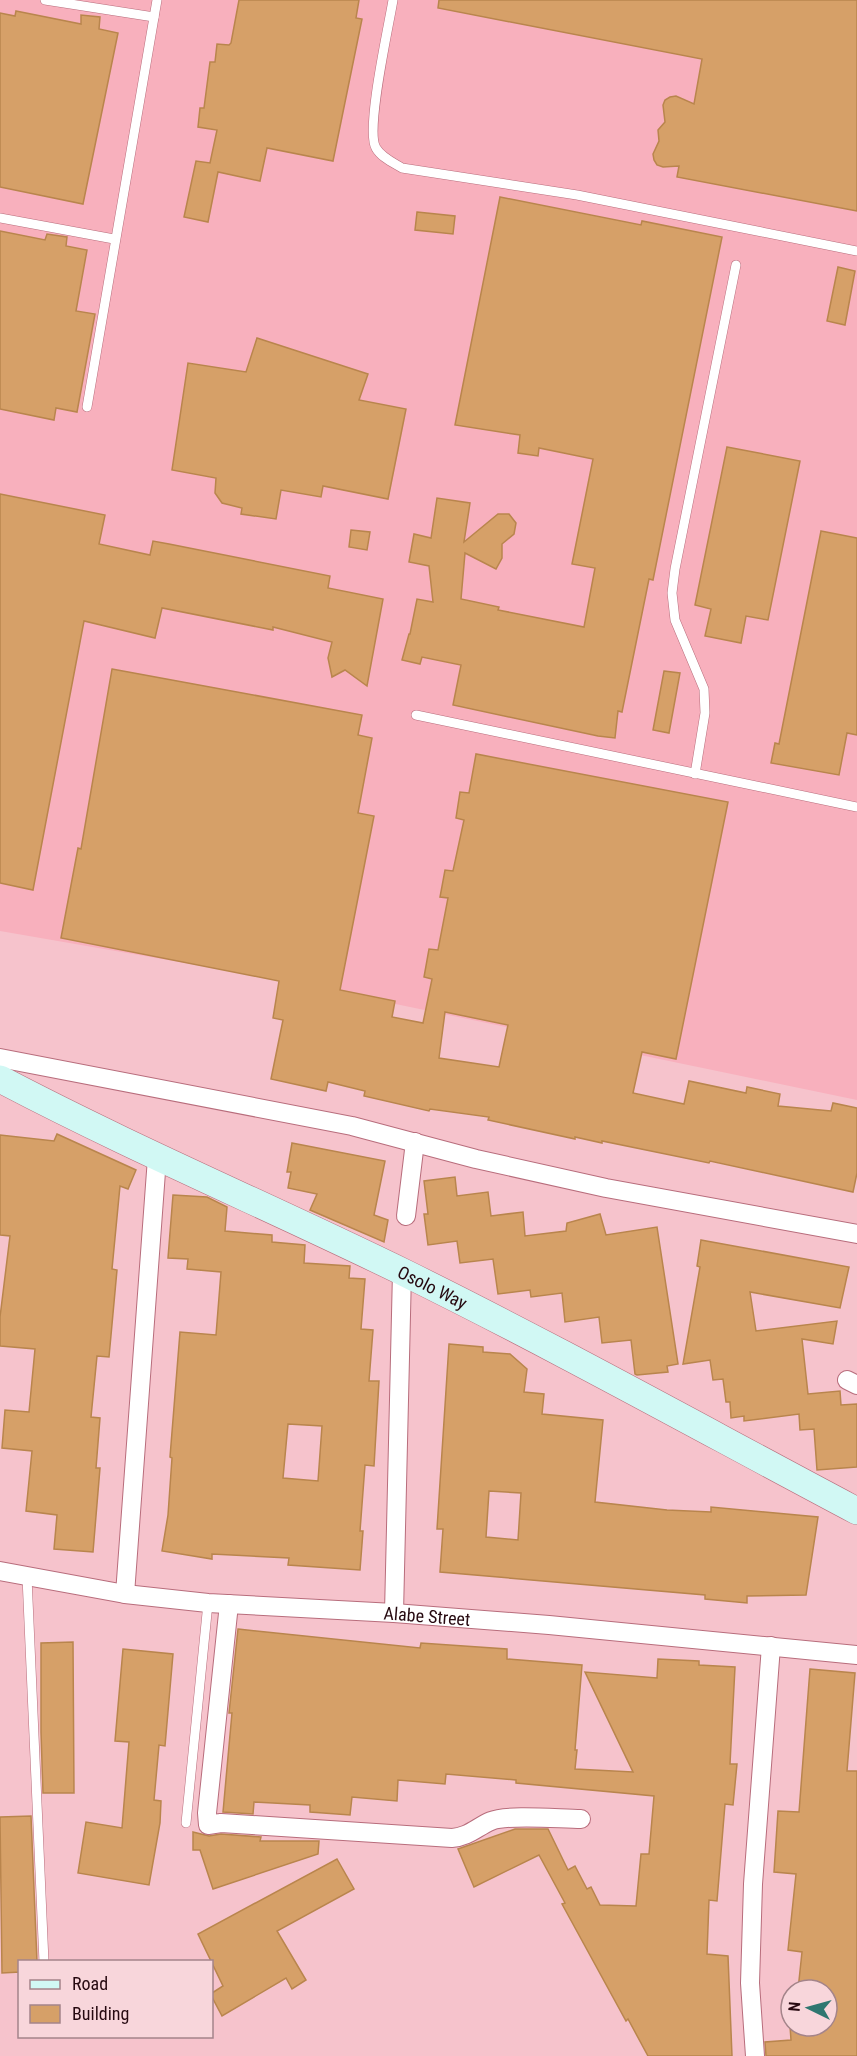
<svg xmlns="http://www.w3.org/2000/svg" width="857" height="2056" viewBox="0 0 857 2056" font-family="'Roboto Condensed',sans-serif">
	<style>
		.built { fill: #f8b0bd }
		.building { fill: #d6a068; stroke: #b9854d; stroke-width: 1.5; fill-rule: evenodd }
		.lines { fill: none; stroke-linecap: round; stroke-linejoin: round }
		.service-casing { stroke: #b86d7c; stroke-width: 10 }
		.minor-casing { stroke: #b86d7c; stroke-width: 20 }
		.secondary-casing { stroke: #b86d7c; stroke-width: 28 }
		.service { stroke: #fff; stroke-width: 9 }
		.minor { stroke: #fff; stroke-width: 18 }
		.secondary { stroke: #d1f8f4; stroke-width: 27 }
		.labels { text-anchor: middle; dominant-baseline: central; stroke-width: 4.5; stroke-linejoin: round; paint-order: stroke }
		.street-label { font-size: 18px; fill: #260910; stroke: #f8d6db }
	</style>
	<rect width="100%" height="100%" fill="#f6c3cc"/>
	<!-- built -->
	<polygon class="built" points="0,0 857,0 857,1100 261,976 0,931"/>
	<!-- building -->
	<g class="building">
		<polygon points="239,0 359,0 356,18 362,19 333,161 267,148 260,181 218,172 208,222 184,217 196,161 210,163 217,130 198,127 200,108 204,108 210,62 215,62 217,44 229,45 231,43"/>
		<polygon points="439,0 857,0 857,211 677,177 679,166 663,167 657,165 654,160 653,154 659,141 658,130 665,122 663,105 665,100 670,97 676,96 694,104 702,59 438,8"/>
		<polygon points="16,11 81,24 81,15 100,17 99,29 118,33 83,204 0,187 0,13 15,16"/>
		<polygon points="500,197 641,225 642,221 722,237 653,580 649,579 622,712 618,711 615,738 598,736 453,705 461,665 422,657 420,664 402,660 409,634 410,634 417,599 433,602 429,566 409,562 414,534 431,538 437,498 470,503 464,542 498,514 509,514 516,523 514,534 502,544 502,558 496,569 465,553 461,599 499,607 498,610 584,627 595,568 572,564 593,459 539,448 538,456 518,453 520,435 455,425"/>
		<polygon points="417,212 455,216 453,234 415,230"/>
		<polygon points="0,231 45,240 47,234 67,237 66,246 87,250 76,311 95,314 77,412 56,408 54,420 0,409"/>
		<polygon points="838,267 855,271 845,325 827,321"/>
		<polygon points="257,338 368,374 359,400 406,409 388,499 323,486 321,497 281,490 276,519 241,514 242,508 222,503 215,493 216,478 172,470 188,363 246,372"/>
		<polygon points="727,447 800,461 768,620 746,616 741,643 705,636 711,609 695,605"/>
		<polygon points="0,494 105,515 99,544 150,555 153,541 169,544 330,576 328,588 383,599 367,686 345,670 332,677 328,658 332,642 273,627 273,630 162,608 155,638 84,621 33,890 0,883"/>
		<polygon points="351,530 370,532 367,550 349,547"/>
		<polygon points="821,531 857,538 857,735 847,733 839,775 771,763 775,743 779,744"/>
		<path d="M112 669 362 715 358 735 372 738 358 813 374 816 340 990 395 1001 392 1017 423 1023 432 979 424 977 429 949 438 950 448 898 440 897 445 870 453 871 464 820 456 818 460 792 469 793 476 754 728 802 676 1059 642 1052 633 1093 684 1104 689 1081 746 1093 747 1087 780 1094 778 1106 831 1111 833 1103 857 1108V1173L853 1192 710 1161 709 1163 602 1141V1143L575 1137V1139L488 1120 489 1117 430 1109 429 1111 364 1096 365 1091 328 1082 326 1091 271 1079 283 1020 273 1018 279 981 61 938 78 848 81 849ZM445 1012 508 1025 499 1067 439 1058Z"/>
		<polygon points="664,671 680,673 669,733 653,730"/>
		<polygon points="57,1134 136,1170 128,1189 120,1186 112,1269 117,1270 109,1357 97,1356 91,1417 100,1418 96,1468 100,1468 93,1552 54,1549 57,1515 26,1511 32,1451 2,1448 5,1410 29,1412 35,1349 0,1346 0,1317 10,1236 0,1235 0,1135 54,1141"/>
		<polygon points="292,1143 385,1161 374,1215 388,1220 384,1242 310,1210 317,1194 288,1188 291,1172 287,1172"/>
		<polygon points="455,1177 457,1196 488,1192 491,1216 523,1212 525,1236 566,1231 567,1223 600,1214 606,1235 657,1227 678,1364 667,1366 668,1372 637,1375 635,1374 631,1340 602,1343 599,1317 565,1322 562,1293 531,1297 530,1290 498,1294 493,1259 460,1263 457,1241 428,1245 424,1214 428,1214 424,1181"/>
		<path d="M173 1195 207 1197 227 1207 225 1231 272 1235V1242L305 1245 304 1263 350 1266 349 1278 365 1279 361 1329 373 1330 369 1381H379L374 1466 365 1465 360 1531H363L360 1570 288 1565 289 1558 212 1554V1559L162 1551 168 1515 172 1458 170 1457 180 1332 216 1335 221 1272 187 1269 188 1259 168 1258ZM288 1424 322 1426 318 1481 283 1478Z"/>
		<polygon points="701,1240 849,1267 840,1308 750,1292 756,1331 837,1321 833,1344 802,1339 808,1394 840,1391 841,1405 857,1404 857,1467 817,1470 814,1429 800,1430 799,1414 744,1421 744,1416 731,1418 730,1402 726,1402 723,1379 713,1380 710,1360 683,1364 700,1267 697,1266"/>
		<path d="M449 1344 483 1347V1352L510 1354 527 1369 524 1392 544 1394 542 1414 603 1420 595 1502 667 1510 711 1512V1507L818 1517 806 1595 747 1596V1603L705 1599V1595L440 1572 443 1529H437ZM489 1491 521 1493 518 1540 486 1537Z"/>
		<polygon points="238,1629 420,1648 421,1643 507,1649 507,1659 582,1665 575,1750 577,1750 575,1769 633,1772 585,1672 657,1678 658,1659 699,1661 699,1665 735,1667 730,1764 737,1764 733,1805 725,1804 717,1901 709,1900 707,1954 728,1956 732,2056 648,2056 628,2019 626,2021 562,1904 565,1903 539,1855 474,1887 458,1849 515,1829 548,1829 568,1870 575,1866 587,1889 591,1887 600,1905 636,1906 641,1854 649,1854 654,1796 516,1783 516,1780 446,1774 445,1784 398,1780 397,1801 352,1797 350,1815 310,1812 310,1805 254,1802 253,1814 223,1812 232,1713 229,1713"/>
		<polygon points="73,1642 74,1793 43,1793 41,1732 41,1643"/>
		<polygon points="123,1649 173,1654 165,1746 159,1745 154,1800 161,1801 160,1823 149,1885 78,1873 86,1822 122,1828 129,1742 115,1741"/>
		<polygon points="810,1669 855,1673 847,1771 857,1771 857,2056 766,2056 765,2042 791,2040 790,2026 827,2026 827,1990 798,1990 802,1952 788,1950 796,1874 774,1872 778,1811 799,1812"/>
		<polygon points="31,1816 37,1962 20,1962 20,1972 2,1973 0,1817"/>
		<polygon points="193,1832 209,1836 221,1834 261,1837 260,1841 319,1841 318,1854 213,1889 200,1850 193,1850"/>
		<polygon points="337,1859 354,1889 277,1931 306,1980 292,1989 286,1978 222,2016 212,1997 212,1993 223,1986 198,1934"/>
	</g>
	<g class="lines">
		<defs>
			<g id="service">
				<polyline points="45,0 154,17"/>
				<path d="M393 0C389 25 365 131 376 148 381 157 392 162 402 168L577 195 857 251"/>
				<polyline points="0,218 114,239"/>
				<polyline points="87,407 157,0"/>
				<polyline points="416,715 857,807"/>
				<polyline points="695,774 705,713 704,689 675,620 672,593 675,569 736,265"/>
				<polyline points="27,1577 44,1962"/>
				<polyline points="186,1823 208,1603"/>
			</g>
			<g id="minor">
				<polyline points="0,1058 352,1126 476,1159 606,1188 857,1234"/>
				<polyline points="406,1216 415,1142"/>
				<polyline points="847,1380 857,1385"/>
				<path id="s1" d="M0 1571 125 1594 208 1603 394 1613 549 1625 857 1655"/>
				<polyline points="125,1594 157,1158"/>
				<path d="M229 1604 207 1813 208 1825 221 1823 452 1838C468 1837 477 1827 491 1821 508 1814 560 1819 581 1819"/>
				<polyline points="394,1613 402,1272"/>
				<polyline points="755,2056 750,1983 753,1884 771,1646"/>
			</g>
			<g id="secondary">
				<path id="s2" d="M0 1079C133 1149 270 1207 405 1273 557 1348 706 1431 857 1511"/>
			</g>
		</defs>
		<!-- service casing -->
		<use href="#service" class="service-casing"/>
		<!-- minor casing -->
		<use href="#minor" class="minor-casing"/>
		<!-- secondary casing -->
		<use href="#secondary" class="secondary-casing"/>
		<!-- service -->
		<use href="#service" class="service"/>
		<!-- minor -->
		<use href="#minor" class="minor"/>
		<!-- secondary -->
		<use href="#secondary" class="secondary"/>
	</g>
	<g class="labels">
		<!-- street labels -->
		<g class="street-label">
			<text stroke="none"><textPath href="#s2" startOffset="480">Osolo Way</textPath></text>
			<text stroke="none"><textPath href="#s1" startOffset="430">Alabe Street</textPath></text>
		</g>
	</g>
	<!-- legend -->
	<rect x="18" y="1960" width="195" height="78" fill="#f8d6db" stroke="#a4848a" stroke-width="1.5"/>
	<rect x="30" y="1980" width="30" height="9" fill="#d1f8f4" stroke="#a4848a" stroke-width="1.5"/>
	<text x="72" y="1990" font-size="18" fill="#260910">Road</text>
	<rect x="30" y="2005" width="30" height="18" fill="#d6a068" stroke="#a4848a" stroke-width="1.5"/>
	<text x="72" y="2020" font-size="18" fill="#260910">Building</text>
	<!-- north arrow -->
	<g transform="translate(809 2008) rotate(275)"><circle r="28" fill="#f8d6db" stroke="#a4848a" stroke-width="1.5"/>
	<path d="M0-4.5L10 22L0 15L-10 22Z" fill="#2f7770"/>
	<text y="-9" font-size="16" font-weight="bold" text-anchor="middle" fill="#260910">N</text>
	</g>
</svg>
